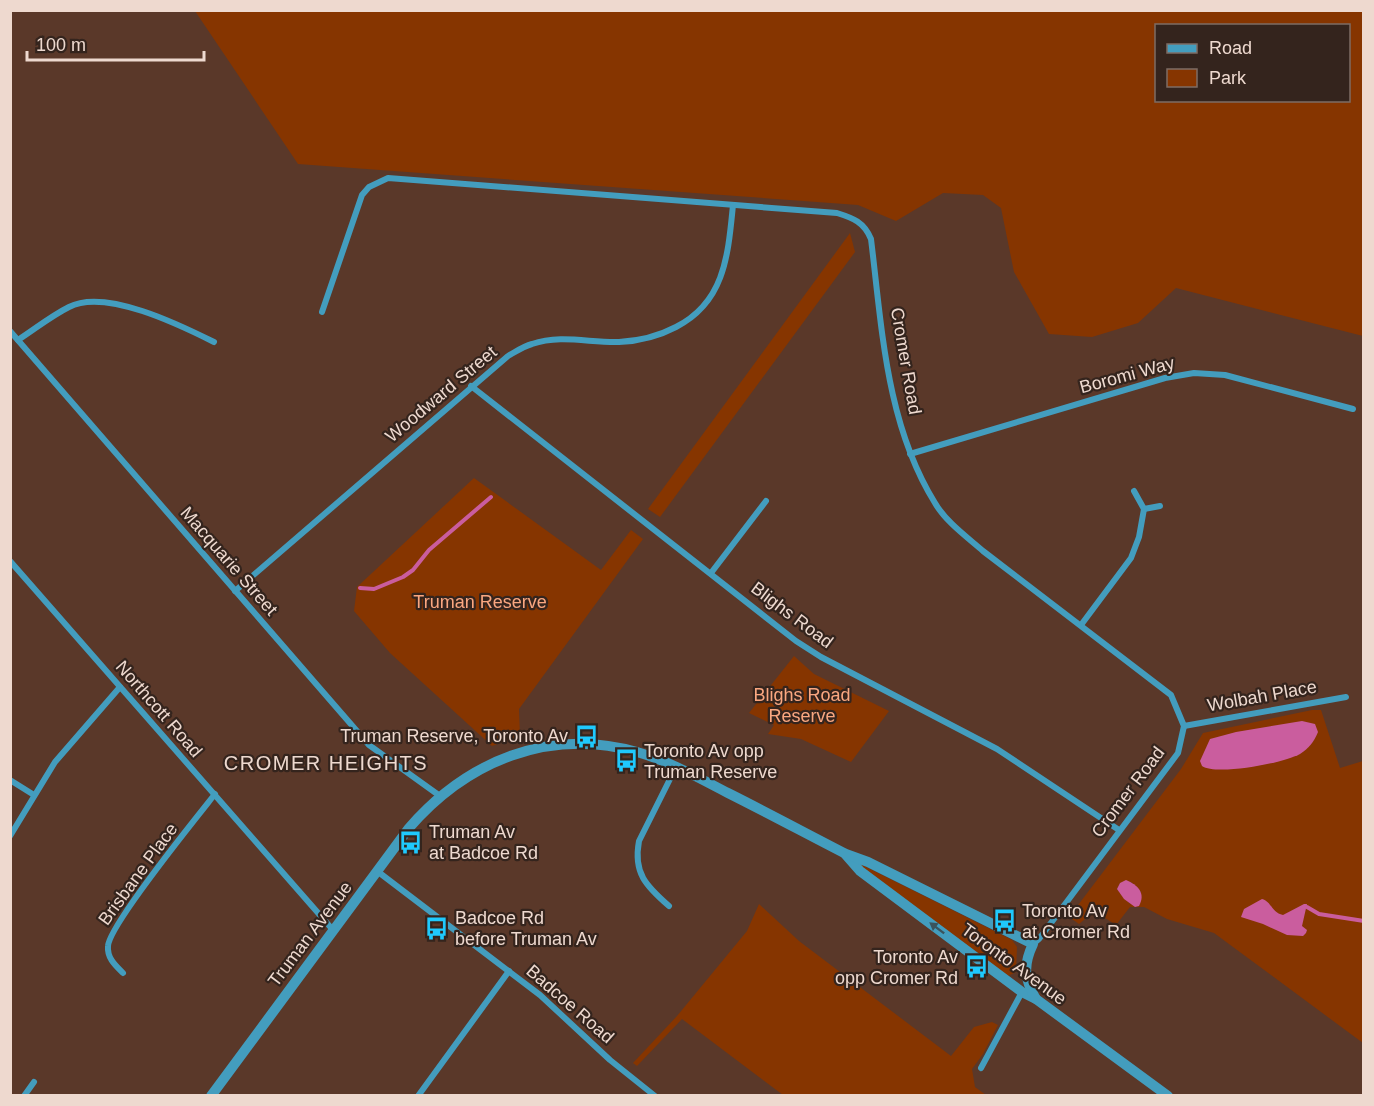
<svg xmlns="http://www.w3.org/2000/svg" width="1374" height="1106" viewBox="0 0 1374 1106" font-family="Arial,sans-serif">
	<style>
		.green { fill: #863500; fill-rule: evenodd }
		.water { fill: #ca5d9e }
		.lines { fill: none; stroke-linecap: round; stroke-linejoin: round }
		.stream { stroke: #ca5d9e; stroke-width: 4 }
		.minor { stroke: #439dbe; stroke-width: 6 }
		.tertiary { stroke: #439dbe; stroke-width: 10 }
		.oneway { fill: #3a545d }
		.labels { text-anchor: middle; dominant-baseline: central; stroke-width: 4.5; stroke-linejoin: round; paint-order: stroke }
		.street-label { font-size: 18px; fill: #eed9cf; stroke: #34241d }
		.park-label { font-size: 18px; fill: #faa780; stroke: #34241d }
		.poi-label { font-size: 18px; fill: #eed9cf; stroke: #34241d; text-anchor: start }
		.neighbourhood-label { font-size: 20px; letter-spacing: 1.5px; fill: #eed9cf; stroke: #34241d }
	</style>
	<rect width="100%" height="100%" fill="#5a3829"/>
	<!-- green -->
	<g class="green">
		<path d="M195 11H1363V336L1176 288 1138 323 1092 337 1049 334 1014 272 1001 208 983 195 943 193 896 221 858 205 298 164ZM1156 26H1348V100H1156Z"/>
		<polygon points="850,233 855,252 660,517 648,509"/>
		<polygon points="474,478 601,570 631,530 643,539 519,709 520,736 492,746 390,653 354,611 357,587"/>
		<polygon points="794,656 814,674 889,711 851,762 801,739 768,734 774,725 749,713"/>
		<path d="M1312 710H1321L1340 768 1363 761V1043L1214 933 1167 919 1144 907H1130L1116 925 1102 916 1090 915 1079 924 1069 917 1181 769 1203 733ZM1131 882 1141 892 1130 904 1117 889 1120 883Z"/>
		<polygon points="860,864 1012,940 1017,947 1016,972 1008,976 861,866"/>
		<polygon points="759,904 799,941 951,1056 974,1027 992,1022 998,1025 983,1054 972,1069 975,1087 986,1095 783,1095 682,1019 637,1066 633,1063 677,1016 747,931"/>
	</g>
	<!-- water -->
	<g class="water">
		<path d="M1302 721 1315 724 1318 732C1314 742 1309 748 1300 754 1284 763 1217 776 1202 766L1200 761 1210 739 1236 732Z"/>
		<path d="M1126 880C1138 885 1146 893 1139 906L1135 907 1124 899 1117 889 1120 883Z"/>
		<path d="M1262 899C1271 901 1272 913 1283 915L1304 904H1307L1302 926 1307 930 1306 933 1303 936 1287 935 1263 924 1241 917 1244 909Z"/>
	</g>
	<g class="lines">
		<!-- stream -->
		<g class="stream">
			<polyline points="360,588 374,589 403,577 413,570 429,550 491,497"/>
			<polyline points="1307,907 1319,914 1364,921"/>
		</g>
		<!-- minor -->
		<g class="minor">
			<path d="M322 312 362 195 369 187 388 178 837 213C853 218 864 222 871 239 882 328 886 424 935 503 946 522 967 537 983 551L1171 695 1184 726 1178 753 1039 939 1033 944"/>
			<polyline points="10,331 369,745 440,796"/>
			<path d="M18 340C35 329 51 316 69 307 105 288 180 325 214 342"/>
			<polyline points="471,386 796,641 821,657 997,749 1119,830"/>
			<polyline points="910,454 1165,378 1194,373 1225,375 1353,409"/>
			<polyline points="1144,509 1160,506"/>
			<polyline points="10,561 333,930"/>
			<polyline points="711,573 766,501"/>
			<path d="M235 591 508 356C515 352 524 346 532 344 561 334 590 343 619 342 640 341 657 337 676 327 725 302 728 255 733 205"/>
			<polyline points="1081,625 1131,558 1139,537 1144,509 1134,491"/>
			<polyline points="1184,726 1346,697"/>
			<polyline points="10,780 34,795"/>
			<polyline points="10,836 55,762 120,687"/>
			<polyline points="377,871 540,995 610,1060 655,1096"/>
			<path d="M669 906C646 886 633 873 639 841L676 767"/>
			<path d="M123 973C115 965 107 958 108 946 109 925 196 818 215 794"/>
			<polyline points="981,1068 1022,992"/>
			<polyline points="24,1096 34,1082"/>
			<polyline points="418,1096 509,971"/>
		</g>
		<!-- tertiary -->
		<g class="tertiary">
			<polyline points="846,855 860,871 1022,992 1036,999 1168,1096"/>
			<path d="M211 1096 409 828C467 761 549 727 637 752 669 761 699 778 728 793 768 813 807 834 846 854L868 862 1033 944C1023 965 1024 979 1036 999"/>
		</g>
	</g>
	<!-- one-way arrows -->
	<defs><path id="oneway-solid" d="M-6-.8H1V-3.2L6.5 0L1 3.2V.8H-6Z" transform="scale(1.5)"/></defs>
	<use class="oneway" href="#oneway-solid" transform="translate(937 928) rotate(-143)"/>
	<!-- icons -->
	<defs>
		<symbol id="bus-bare" viewBox="-9 -9 18 18"><path d="M-5-6H5V4H4V6H2V4H-2V6H-4V4H-5ZM-3.5-4V0h7V-4ZM-3.5 1.2v1.5H-2V1.2ZM2 1.2v1.5H3.5V1.2Z" fill="#1fc9fd" stroke="#34241d" stroke-width="2.5" paint-order="stroke"/></symbol>
	</defs>
	<g fill-rule="evenodd">
		<use href="#bus-bare" x="570" y="720" width="33" height="33"/>
		<use href="#bus-bare" x="610" y="744" width="33" height="33"/>
		<use href="#bus-bare" x="394" y="826" width="33" height="33"/>
		<use href="#bus-bare" x="988" y="904" width="33" height="33"/>
		<use href="#bus-bare" x="420" y="912" width="33" height="33"/>
		<use href="#bus-bare" x="960" y="950" width="33" height="33"/>
	</g>
	<g class="labels">
		<!-- street labels -->
		<g class="street-label">
			<text transform="translate(906 361) rotate(80)">Cromer Road</text>
			<text transform="translate(1127 375) rotate(-15)">Boromi Way</text>
			<text transform="translate(441 394) rotate(-40)">Woodward Street</text>
			<text transform="translate(229 561) rotate(49)">Macquarie Street</text>
			<text transform="translate(792 615) rotate(37)">Blighs Road</text>
			<text transform="translate(1262 696) rotate(-10)">Wolbah Place</text>
			<text transform="translate(159 709) rotate(49)">Northcott Road</text>
			<text transform="translate(1128 792) rotate(-53)">Cromer Road</text>
			<text transform="translate(138 874) rotate(-54)">Brisbane Place</text>
			<text transform="translate(310 934) rotate(-53)">Truman Avenue</text>
			<text transform="translate(1014 964) rotate(36)">Toronto Avenue</text>
			<text transform="translate(570 1004) rotate(41)">Badcoe Road</text>
		</g>
		<!-- park labels -->
		<g class="park-label">
			<text x="480" y="602">Truman Reserve</text>
			<text x="802" y="695">Blighs Road<tspan x="802" dy="21">Reserve</tspan></text>
		</g>
		<!-- poi labels -->
		<g class="poi-label">
			<text x="568" y="736" text-anchor="end">Truman Reserve, Toronto Av</text>
			<text x="644" y="751">Toronto Av opp<tspan x="644" dy="21">Truman Reserve</tspan></text>
			<text x="429" y="832">Truman Av<tspan x="429" dy="21">at Badcoe Rd</tspan></text>
			<text x="1022" y="911">Toronto Av<tspan x="1022" dy="21">at Cromer Rd</tspan></text>
			<text x="455" y="918">Badcoe Rd<tspan x="455" dy="21">before Truman Av</tspan></text>
			<text x="958" y="957" text-anchor="end">Toronto Av<tspan x="958" dy="21">opp Cromer Rd</tspan></text>
		</g>
		<!-- neighbourhood labels -->
		<g class="neighbourhood-label">
			<text x="326" y="763">CROMER HEIGHTS</text>
		</g>
	</g>
	<!-- border -->
	<rect width="1374" height="1106" fill="none" stroke="#eed9cf" stroke-width="24"/>
	<!-- legend -->
	<rect x="1155" y="24" width="195" height="78" fill="#34241d" stroke="#7e6c64" stroke-width="1.5"/>
	<rect x="1167" y="44" width="30" height="9" fill="#439dbe" stroke="#7e6c64" stroke-width="1.5"/>
	<text x="1209" y="54" font-size="18" fill="#eed9cf">Road</text>
	<rect x="1167" y="69" width="30" height="18" fill="#863500" stroke="#7e6c64" stroke-width="1.5"/>
	<text x="1209" y="84" font-size="18" fill="#eed9cf">Park</text>
	<!-- scale -->
	<path d="M27 51v9h177v-9" fill="none" stroke="#eed9cf" stroke-width="3"/>
	<text x="36" y="51" font-size="18" fill="#eed9cf" stroke="#34241d" stroke-width="4.5" paint-order="stroke">100 m</text>
</svg>
